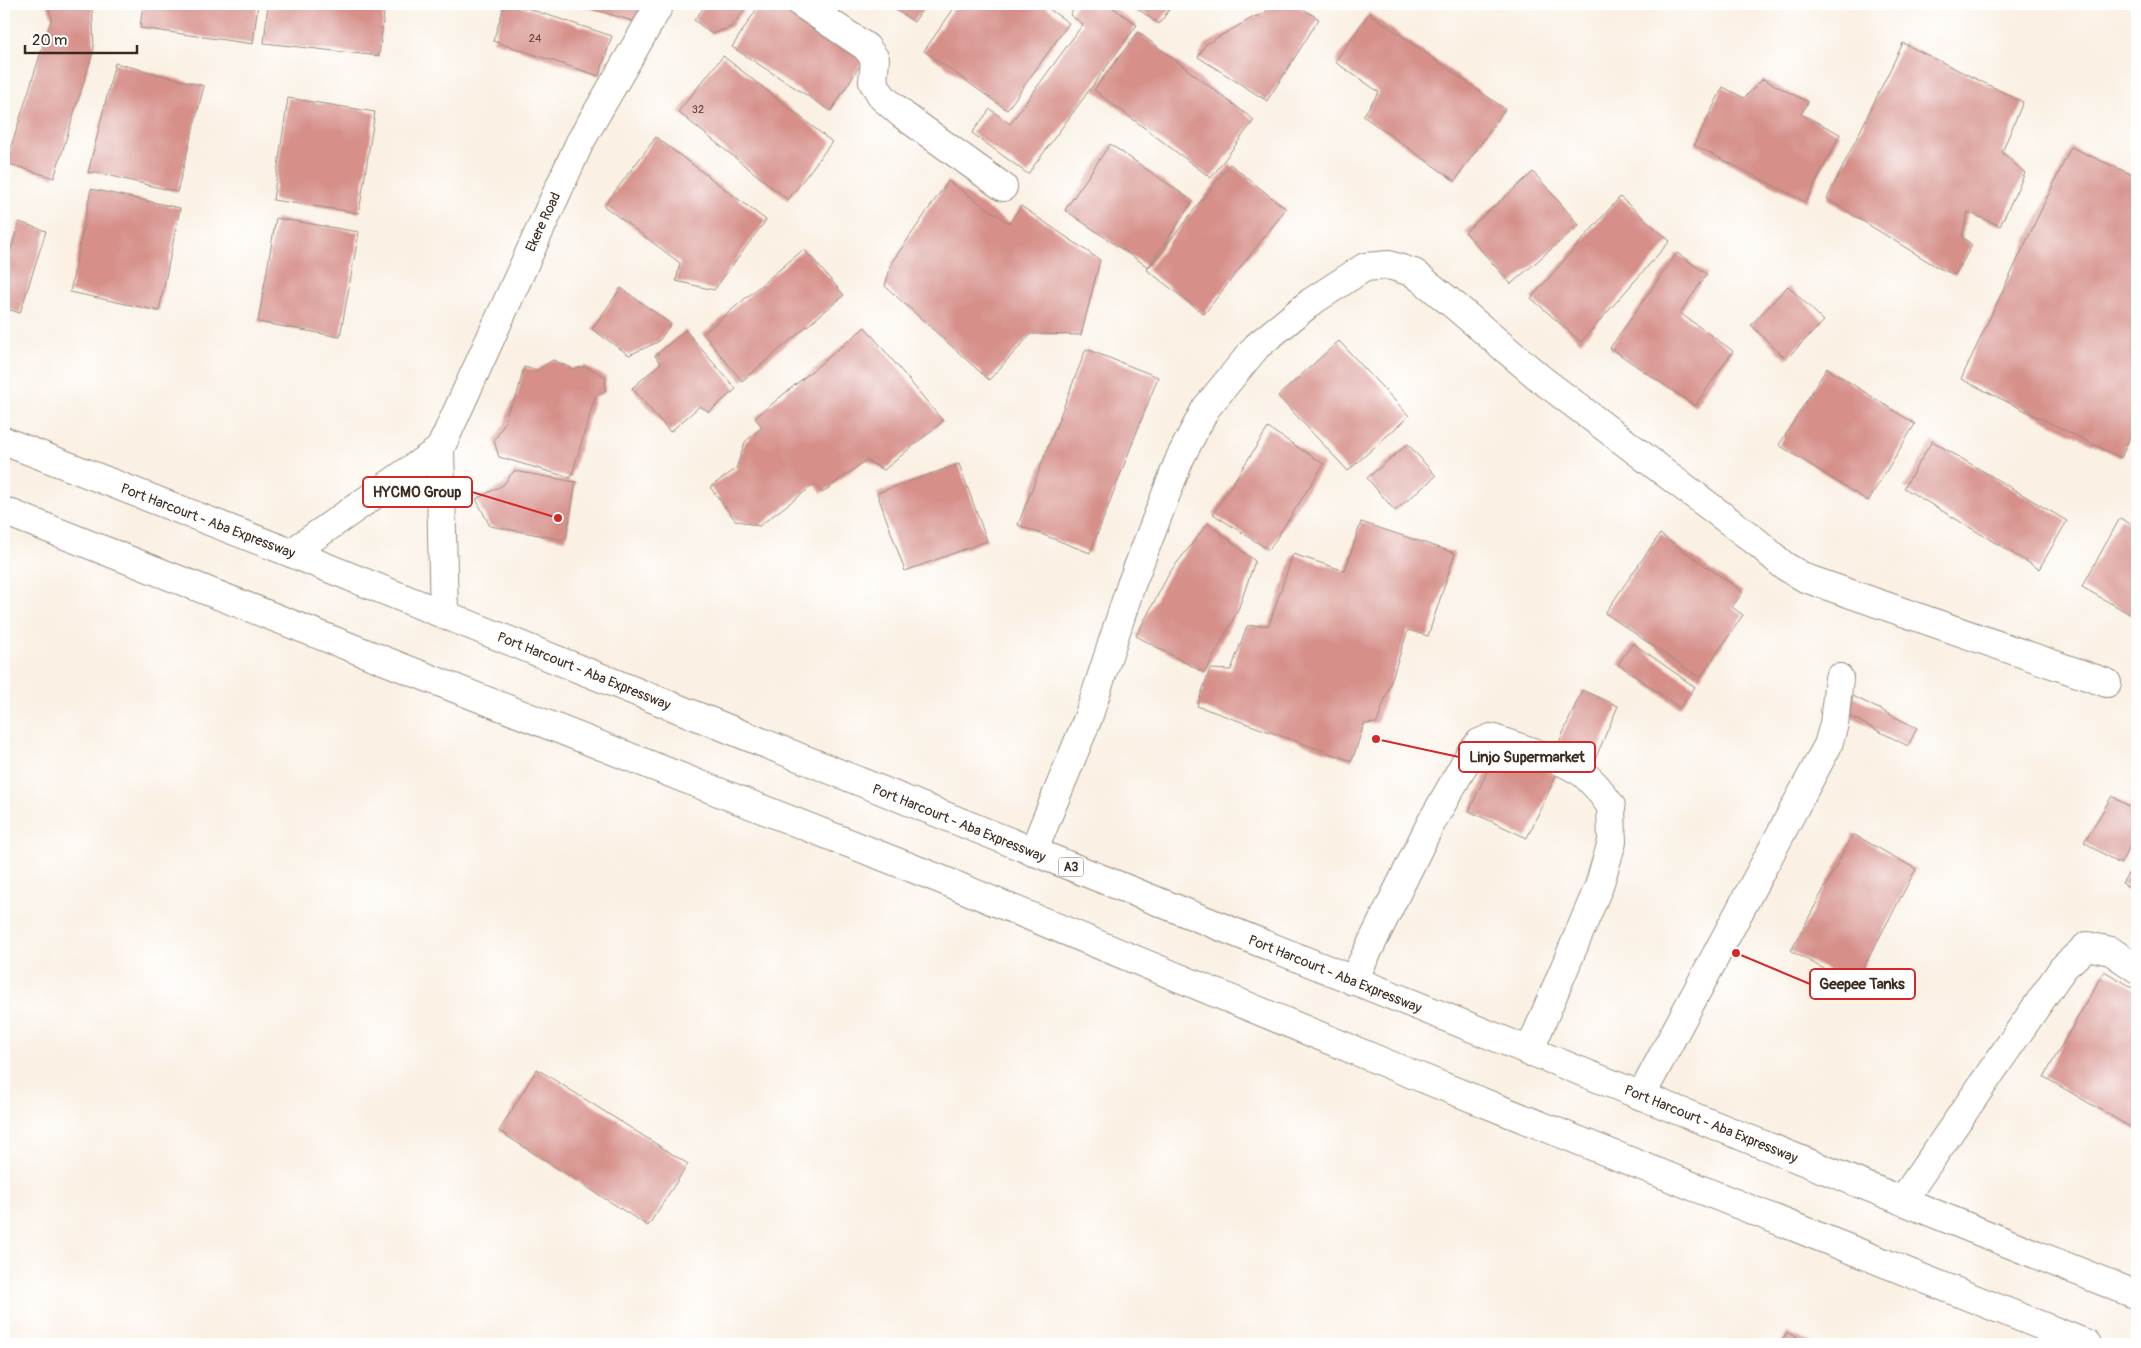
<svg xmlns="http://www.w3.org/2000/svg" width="2141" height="1348" viewBox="0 0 2141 1348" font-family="Pangolin,sans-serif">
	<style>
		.building { fill: #d68f89 }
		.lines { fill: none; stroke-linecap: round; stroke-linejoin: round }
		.minor-casing { stroke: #9a8d80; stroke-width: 30 }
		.highway-casing { stroke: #9a8d80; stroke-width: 30 }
		.minor { stroke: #fff; stroke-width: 28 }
		.highway { stroke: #fff; stroke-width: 28 }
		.labels { text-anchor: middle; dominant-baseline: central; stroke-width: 4.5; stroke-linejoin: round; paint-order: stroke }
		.number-label { font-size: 11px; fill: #624339 }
		.shield { fill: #fff; stroke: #766a62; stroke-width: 1 }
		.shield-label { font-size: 12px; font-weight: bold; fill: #3b2a1e }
		.street-label { font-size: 14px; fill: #3b2a1e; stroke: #fff }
		.leader { fill: none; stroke: #d62828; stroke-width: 2 }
		.callout-dot { fill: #d62828; stroke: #fff; stroke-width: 2 }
		.callout { fill: #fff; stroke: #d62828; stroke-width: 2 }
		.callout-label { font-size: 15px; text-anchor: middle; font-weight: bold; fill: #3b2a1e }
	</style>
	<rect width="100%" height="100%" fill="#fff"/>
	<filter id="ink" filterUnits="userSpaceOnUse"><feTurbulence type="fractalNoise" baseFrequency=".02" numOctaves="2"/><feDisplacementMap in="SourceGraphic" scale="10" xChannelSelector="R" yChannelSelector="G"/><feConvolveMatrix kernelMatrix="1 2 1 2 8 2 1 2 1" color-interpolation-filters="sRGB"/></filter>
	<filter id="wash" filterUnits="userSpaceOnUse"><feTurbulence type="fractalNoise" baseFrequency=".0096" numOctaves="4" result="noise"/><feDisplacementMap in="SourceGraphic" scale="20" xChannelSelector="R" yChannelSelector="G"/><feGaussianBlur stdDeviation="1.12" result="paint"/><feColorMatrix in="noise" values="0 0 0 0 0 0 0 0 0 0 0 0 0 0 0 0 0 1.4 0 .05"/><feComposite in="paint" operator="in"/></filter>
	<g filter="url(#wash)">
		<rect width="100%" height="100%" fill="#faf0e3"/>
		<g id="blocks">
			<!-- building -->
			<g class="building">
				<polygon points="46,4 92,4 94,49 54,178 6,163 52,17"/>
				<polygon points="143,4 258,4 253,44 140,28"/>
				<polygon points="268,4 385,4 379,56 264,43"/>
				<polygon points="505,4 514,4 612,36 599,76 493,41"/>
				<polygon points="575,4 642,4 636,22"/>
				<polygon points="707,4 749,4 731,27 712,34 694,20"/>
				<polygon points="760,4 777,4 864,59 831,111 732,47"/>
				<polygon points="888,4 926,4 914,22"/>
				<polygon points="957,4 1042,4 1069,23 1007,110 924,51"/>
				<polygon points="1077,4 1108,4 1137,25 1028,174 972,133 990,109 1010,124 1083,24 1070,15"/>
				<polygon points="1131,4 1173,4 1159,24"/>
				<polygon points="1272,4 1295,4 1319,19 1267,101 1198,57 1206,44 1252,18 1265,13"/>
				<polygon points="1369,13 1505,109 1455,181 1363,116 1379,92 1335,62"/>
				<polygon points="1138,32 1254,120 1211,178 1094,90"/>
				<polygon points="1903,43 2023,102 2002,152 2025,173 2000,226 1968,212 1962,237 1972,245 1955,275 1937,267 1827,199"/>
				<polygon points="723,56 832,142 788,200 678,112"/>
				<polygon points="115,63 204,86 177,192 95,172 88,173"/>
				<polygon points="1763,79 1808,102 1801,114 1840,134 1806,202 1694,145 1723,87 1744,98"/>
				<polygon points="288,98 375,112 359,213 273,200"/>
				<polygon points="656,137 766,220 714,290 676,281 680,263 604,206"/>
				<polygon points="1110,144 1193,201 1148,267 1065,210"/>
				<polygon points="2071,147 2137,177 2137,420 2121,458 1961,379"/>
				<polygon points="1230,164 1286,209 1204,314 1147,270"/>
				<polygon points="1533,172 1579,225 1511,284 1465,232"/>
				<polygon points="948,181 1009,223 1021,206 1100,260 1081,335 1031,334 989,380 885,286 892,262"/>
				<polygon points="91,189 180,208 159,311 70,292"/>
				<polygon points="1620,197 1670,241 1581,342 1531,298"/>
				<polygon points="276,218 359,232 340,337 258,322"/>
				<polygon points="19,222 46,231 20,313 4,308 4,273"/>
				<polygon points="804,249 844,295 742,381 703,334"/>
				<polygon points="1677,253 1707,274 1680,313 1733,351 1695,406 1610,348"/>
				<polygon points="1788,286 1824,321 1786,359 1751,325"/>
				<polygon points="621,288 671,324 658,342 629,355 592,329"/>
				<polygon points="865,327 943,421 884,470 866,460 822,493 815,484 759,526 735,520 710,487 736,469 745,442 762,427 755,418"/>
				<polygon points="685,330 736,389 709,412 700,406 670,432 632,388 661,363 655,356"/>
				<polygon points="1339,341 1409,416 1348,471 1278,396"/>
				<polygon points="1086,349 1158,377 1090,553 1018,525"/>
				<polygon points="553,360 573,369 585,366 606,377 605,392 595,397 571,478 499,457 494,441 505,422 508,410 517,395 524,367 537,370"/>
				<polygon points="1827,368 1915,424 1868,501 1779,445"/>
				<polygon points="1268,428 1324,464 1269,550 1213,514"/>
				<polygon points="1932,441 2067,521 2039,569 1904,488"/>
				<polygon points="1408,444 1436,476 1395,511 1367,478"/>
				<polygon points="959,464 987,541 905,571 877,493"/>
				<polygon points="514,471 576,482 566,540 490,526 476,499 503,485"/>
				<polygon points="2120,518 2137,528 2137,618 2082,587"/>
				<polygon points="1361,522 1455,553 1428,636 1408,630 1377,723 1364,724 1352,761 1197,706 1210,669 1231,670 1247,626 1269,625 1293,554 1345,571"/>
				<polygon points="1208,523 1255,561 1238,610 1205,673 1136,636 1170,572"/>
				<polygon points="1660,534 1743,592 1732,607 1743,615 1700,678 1605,613"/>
				<polygon points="1633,643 1695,687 1680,708 1618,664"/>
				<polygon points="1582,690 1618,706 1593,764 1557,747"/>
				<polygon points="1853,696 1917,728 1908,746 1849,716"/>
				<polygon points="1498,748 1556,776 1527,838 1469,811"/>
				<polygon points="2112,796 2137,811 2137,834 2120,864 2084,842"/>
				<polygon points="1853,834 1916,869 1854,985 1791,951"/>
				<polygon points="2137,859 2137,893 2122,883"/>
				<polygon points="2104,971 2137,990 2137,1131 2044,1077"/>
				<polygon points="537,1069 688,1164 648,1226 499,1131"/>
				<polygon points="1787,1333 1815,1344 1780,1344"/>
			</g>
		</g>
	</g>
	<g filter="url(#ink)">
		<use href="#blocks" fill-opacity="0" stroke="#9a8d80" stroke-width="1"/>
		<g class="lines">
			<defs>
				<g id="minor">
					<polyline points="802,4 866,47 875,59 873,82 883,98 903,115 1003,187"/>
					<polyline points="291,553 440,449"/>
					<polyline points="444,615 440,449 580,142 660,4"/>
					<polyline points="1033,852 1088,718 1131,585 1180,458 1206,408 1257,346 1311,302 1365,267 1389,265 1414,273 1454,305 1541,379 1758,543 1783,565 1805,578 2107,683"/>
					<polyline points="1353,981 1431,823 1470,754 1479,743 1491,738 1565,763 1583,773 1596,786 1611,806 1612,842 1599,886 1529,1052"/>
					<polyline points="1641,1096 1828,745 1834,724 1839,678"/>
					<polyline points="1902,1201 2063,968 2087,946 2111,951 2137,969"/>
				</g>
				<g id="highway">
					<polyline points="4,441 291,553 2137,1295"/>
					<polyline points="4,511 940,879 1407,1072 2087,1344"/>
				</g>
			</defs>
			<!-- minor casing -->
			<use href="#minor" class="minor-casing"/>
			<!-- highway casing -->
			<use href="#highway" class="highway-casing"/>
			<!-- minor -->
			<use href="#minor" class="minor"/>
			<!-- highway -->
			<use href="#highway" class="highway"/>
		</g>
	</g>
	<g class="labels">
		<!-- number labels -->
		<g class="number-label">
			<text x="535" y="38">24</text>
			<text x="698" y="109">32</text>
		</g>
		<!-- shield labels -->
		<rect class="shield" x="1058.5" y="857.5" width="25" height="19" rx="4"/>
		<g class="shield-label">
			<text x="1071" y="867">A3</text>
		</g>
		<!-- street labels -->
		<g class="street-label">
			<text transform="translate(543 222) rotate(-65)">Ekere Road</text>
			<text transform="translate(208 521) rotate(21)">Port Harcourt - Aba Expressway</text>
			<text transform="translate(584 671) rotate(22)">Port Harcourt - Aba Expressway</text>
			<text transform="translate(959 823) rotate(22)">Port Harcourt - Aba Expressway</text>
			<text transform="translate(1335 974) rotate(22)">Port Harcourt - Aba Expressway</text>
			<text transform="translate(1711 1124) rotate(22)">Port Harcourt - Aba Expressway</text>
		</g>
	</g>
	<!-- callouts -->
	<path class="leader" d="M558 518L472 492M1376 739L1459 757M1736 953L1810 984"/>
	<g class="callout-dot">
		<circle cx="558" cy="518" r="5"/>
		<circle cx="1376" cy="739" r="5"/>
		<circle cx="1736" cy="953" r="5"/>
	</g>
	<g class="callout">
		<rect x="363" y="477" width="109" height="30" rx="5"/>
		<rect x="1459" y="742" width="136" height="30" rx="5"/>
		<rect x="1810" y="969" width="105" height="30" rx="5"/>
	</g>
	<g class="callout-label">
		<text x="417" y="497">HYCMO Group</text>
		<text x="1527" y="762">Linjo Supermarket</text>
		<text x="1862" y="989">Geepee Tanks</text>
	</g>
	<!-- margin -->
	<rect width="2141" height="1348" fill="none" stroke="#fff" stroke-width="20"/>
	<!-- scale -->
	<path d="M25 45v8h112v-8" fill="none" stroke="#3b2a1e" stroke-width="2.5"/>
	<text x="32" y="45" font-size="15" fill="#3b2a1e" stroke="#ffffff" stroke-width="4" paint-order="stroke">20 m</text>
</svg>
